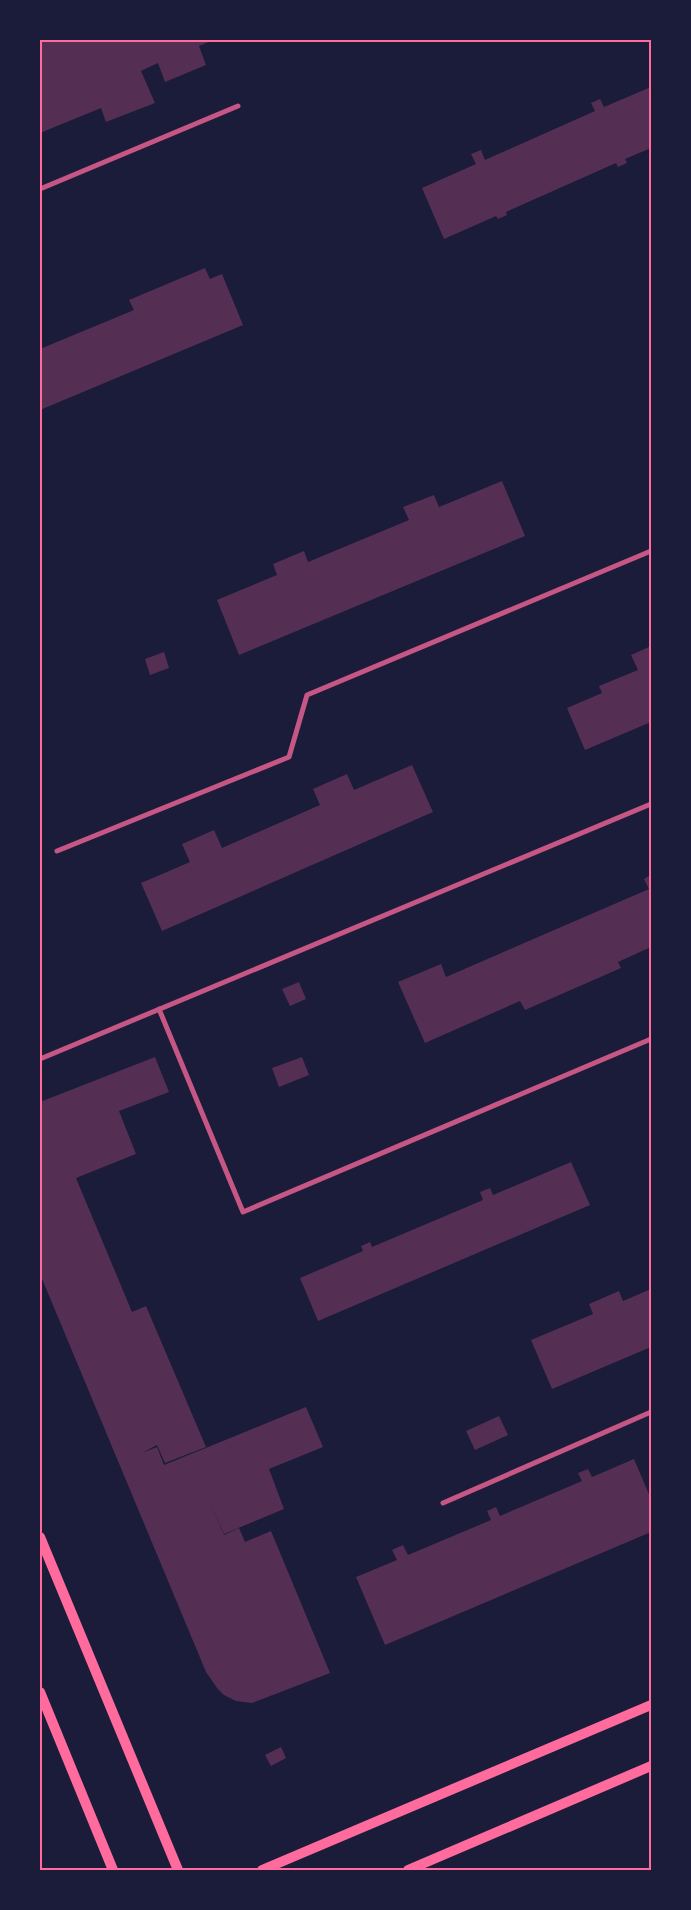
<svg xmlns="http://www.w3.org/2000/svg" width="691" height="1910" viewBox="0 0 691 1910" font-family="'Sofia Sans Condensed',sans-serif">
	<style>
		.building { fill: #542f53 }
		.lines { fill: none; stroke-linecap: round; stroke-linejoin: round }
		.minor { stroke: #c65784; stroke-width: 5 }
		.secondary { stroke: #ff6b9d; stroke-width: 10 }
		.neatline { fill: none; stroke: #ff6b9d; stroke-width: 2 }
	</style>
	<rect width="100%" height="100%" fill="#1b1b3a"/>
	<!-- building -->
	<g class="building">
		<polygon points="40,40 213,40 199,46 206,65 165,82 158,63 141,71 155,103 106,122 101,108 40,133"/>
		<polygon points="651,87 651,148 625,159 627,163 618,167 616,163 506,212 507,215 498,219 496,216 444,239 422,188 476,164 471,154 481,150 485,160 595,111 591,103 600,99 604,107"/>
		<polygon points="205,268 210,279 222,274 243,325 40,410 40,349 134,310 129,300"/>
		<polygon points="502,481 525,536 239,655 217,600 277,575 273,564 304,551 308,562 409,520 403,507 434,495 439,507"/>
		<polygon points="651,646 651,722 585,750 567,708 602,693 599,686 638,670 631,655"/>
		<polygon points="164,652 169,668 150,675 145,659"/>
		<polygon points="412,765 433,812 162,931 141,883 190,862 182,844 214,830 222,848 320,805 313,789 347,774 354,790"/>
		<polygon points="651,875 651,947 618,962 621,968 525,1010 520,1001 425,1043 398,982 441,964 446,977 649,889 644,879"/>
		<polygon points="299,982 306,999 290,1006 282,989"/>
		<polygon points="155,1057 169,1092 119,1111 136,1154 76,1178 132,1312 146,1306 206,1447 165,1463 157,1445 142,1453 157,1447 164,1465 306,1407 323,1447 269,1469 284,1509 224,1534 209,1499 224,1535 239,1528 245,1542 271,1531 330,1673 252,1703 236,1701 224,1695 217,1688 206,1672 40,1274 40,1102"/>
		<polygon points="302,1057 309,1075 279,1087 272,1068"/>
		<polygon points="571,1162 590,1205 318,1321 300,1278 363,1251 361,1246 370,1242 372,1247 483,1200 480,1192 490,1188 493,1195"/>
		<polygon points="651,1289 651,1347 552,1389 531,1340 593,1314 589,1304 619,1291 623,1301"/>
		<polygon points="499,1416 508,1435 475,1450 466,1431"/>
		<polygon points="634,1459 651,1499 651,1532 385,1645 356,1577 397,1560 392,1550 403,1545 408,1555 491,1520 487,1511 496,1507 500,1516 582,1481 578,1473 588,1469 592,1477"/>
		<polygon points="281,1747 286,1758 271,1766 265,1755"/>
	</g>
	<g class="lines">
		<!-- minor -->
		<g class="minor">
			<polyline points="40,189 238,106"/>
			<polyline points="57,851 289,757 307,695 651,551"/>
			<polyline points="159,1009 243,1212 651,1039"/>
			<polyline points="40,1059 651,804"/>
			<polyline points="443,1503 651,1412"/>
		</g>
		<!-- secondary -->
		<g class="secondary">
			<polyline points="40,1537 178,1870"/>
			<polyline points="40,1692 113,1870"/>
			<polyline points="262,1870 651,1705"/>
			<polyline points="408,1870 651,1766"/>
		</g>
	</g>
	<!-- border -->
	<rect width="691" height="1910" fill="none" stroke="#1b1b3a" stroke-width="82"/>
	<rect x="41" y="41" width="609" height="1828" class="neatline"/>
</svg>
